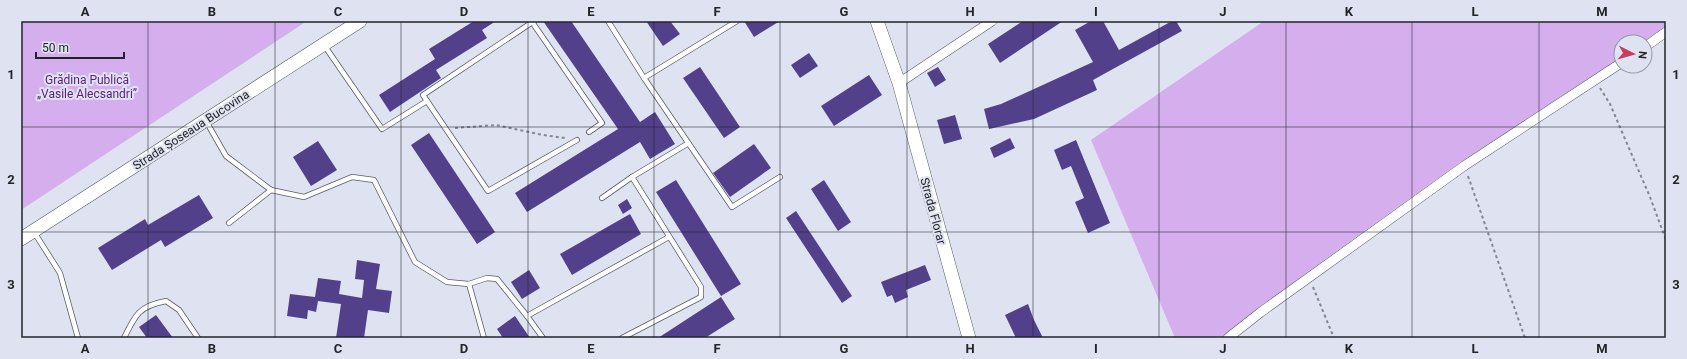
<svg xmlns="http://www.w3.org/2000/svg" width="1687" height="359" viewBox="0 0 1687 359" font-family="Roboto,sans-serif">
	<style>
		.green { fill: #d5aeee }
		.building { fill: #53408b }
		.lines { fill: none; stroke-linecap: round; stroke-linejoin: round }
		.lane-casing { stroke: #585b67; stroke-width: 6 }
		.street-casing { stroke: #585b67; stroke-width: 10 }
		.secondary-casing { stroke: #585b67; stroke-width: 14 }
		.path { stroke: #848790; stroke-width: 2; stroke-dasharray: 3 3; stroke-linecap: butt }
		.lane { stroke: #fff; stroke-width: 4.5 }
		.street { stroke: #fff; stroke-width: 9 }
		.secondary { stroke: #fff; stroke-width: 13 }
		.grid { fill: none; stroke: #222429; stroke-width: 1; stroke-opacity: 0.55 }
		.labels { text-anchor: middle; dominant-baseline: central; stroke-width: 4; stroke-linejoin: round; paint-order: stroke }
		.park-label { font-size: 12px; fill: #5b1d78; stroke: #dfe3f1 }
		.street-label { font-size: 12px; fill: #222429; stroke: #dfe3f1 }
		.neatline { fill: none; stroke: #222429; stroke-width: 1.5 }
		.grid-label { font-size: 13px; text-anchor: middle; font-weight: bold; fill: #222429 }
	</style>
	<rect width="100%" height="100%" fill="#dfe3f1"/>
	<!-- green -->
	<g class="green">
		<polygon points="21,21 307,21 21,210"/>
		<polygon points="1264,21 1666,21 1666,27 1644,42 1621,42 1621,58 1462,161 1309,271 1221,338 1175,338 1091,140"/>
	</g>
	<!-- building -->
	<g class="building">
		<polygon points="474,21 496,21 482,30 487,38 436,70 441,78 390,112 379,95 435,59 429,49"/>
		<polygon points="543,21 571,21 640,122 655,112 675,144 650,159 640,142 527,212 515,193 618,129"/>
		<polygon points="646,21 670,21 680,34 663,46"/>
		<polygon points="744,21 780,21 754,37"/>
		<polygon points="1023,21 1063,21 1000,63 988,44"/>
		<polygon points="1091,21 1103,21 1119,50 1172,21 1176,21 1182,31 1093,80 1097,90 1034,119 989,129 984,109 1001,104 1093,62 1075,30"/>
		<polygon points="809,53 818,66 800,78 791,65"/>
		<polygon points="700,67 740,127 724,138 683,78"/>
		<polygon points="938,67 946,80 935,87 927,73"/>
		<polygon points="869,75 882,95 834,126 821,106"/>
		<polygon points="955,115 962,139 944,144 937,120"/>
		<polygon points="429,133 495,232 477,244 411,145"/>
		<polygon points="1010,138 1015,148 994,158 990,148"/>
		<polygon points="1076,140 1110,223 1088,233 1075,202 1084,198 1071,166 1062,170 1054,150"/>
		<polygon points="318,141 337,170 311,186 293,157"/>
		<polygon points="754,144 771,168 730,197 713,173"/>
		<polygon points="676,180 741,284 721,296 656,192"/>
		<polygon points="824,180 851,222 838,231 811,189"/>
		<polygon points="199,195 213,218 165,247 161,240 112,270 98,248 145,219 148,225"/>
		<polygon points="627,199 632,208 623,214 618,205"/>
		<polygon points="796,211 852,296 842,303 786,218"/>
		<polygon points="630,214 641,234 572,275 560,254"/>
		<polygon points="357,260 380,264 376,289 392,291 389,313 368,310 364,338 336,338 341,304 318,301 316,312 308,310 307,319 287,316 290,294 315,297 318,278 341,281 339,294 362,298 364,280 355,279"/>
		<polygon points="925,265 931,280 906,290 908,297 895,303 892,295 887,297 881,282"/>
		<polygon points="529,270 540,288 522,299 511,282"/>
		<polygon points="721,297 735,319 705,338 658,338"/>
		<polygon points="1028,304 1034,320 1043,338 1016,338 1005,315"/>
		<polygon points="156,315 173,338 147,338 139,327"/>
		<polygon points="515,316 530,338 503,338 497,329"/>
	</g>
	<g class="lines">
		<defs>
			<g id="lane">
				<polyline points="608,21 644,78"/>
				<polyline points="737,21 644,78 732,207 780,177"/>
				<polyline points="532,22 602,123 589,132"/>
				<polyline points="324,45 382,129 427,101 488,191 577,140"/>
				<polyline points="427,101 423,95 534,21"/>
				<polyline points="206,121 226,156 271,190 304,197 352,177 374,180 415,262 447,282 469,284 487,278 497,279 527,316"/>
				<polyline points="632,177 687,144"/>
				<polyline points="602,198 632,177 701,287 701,297 622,338"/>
				<polyline points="229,223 271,190"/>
				<polyline points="34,232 60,273 78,338"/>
				<polyline points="469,284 484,338"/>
				<path d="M124 338C135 315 139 306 166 301L179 310 198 338"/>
				<polyline points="543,338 527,316 669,237"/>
			</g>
			<g id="street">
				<polyline points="1645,47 1666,32"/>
				<polyline points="899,83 992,21"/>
				<polyline points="1228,338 1261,312 1464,166 1621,63"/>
			</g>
			<g id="secondary">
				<polyline points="877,21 899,83 969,338"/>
				<polyline points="21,239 360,21"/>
			</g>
		</defs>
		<!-- lane casing -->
		<use href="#lane" class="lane-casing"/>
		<!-- street casing -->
		<use href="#street" class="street-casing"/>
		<!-- secondary casing -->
		<use href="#secondary" class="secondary-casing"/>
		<!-- path -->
		<g class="path">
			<polyline points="1600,88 1610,104 1650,197 1666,240"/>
			<polyline points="455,128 496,125 543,135 565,138"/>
			<polyline points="1468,176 1525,338"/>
			<polyline points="1313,287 1334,338"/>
		</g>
		<!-- lane -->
		<use href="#lane" class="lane"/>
		<!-- street -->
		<use href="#street" class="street"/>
		<!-- secondary -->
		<use href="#secondary" class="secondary"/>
	</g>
	<!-- grid -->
	<path class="grid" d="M148 21V338M275 21V338M401 21V338M528 21V338M654 21V338M780 21V338M907 21V338M1033 21V338M1159 21V338M1286 21V338M1412 21V338M1539 21V338M21 127H1666M21 232H1666"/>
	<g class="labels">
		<!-- park labels -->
		<g class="park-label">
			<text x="87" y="80">Grădina Publică<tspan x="87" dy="14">„Vasile Alecsandri”</tspan></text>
		</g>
		<!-- street labels -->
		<g class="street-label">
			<text transform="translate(191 130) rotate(-33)">Strada Șoseaua Bucovina</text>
			<text transform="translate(933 211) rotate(75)">Strada Florar</text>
		</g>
	</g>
	<!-- border -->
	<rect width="1687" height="359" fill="none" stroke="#dfe3f1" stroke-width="44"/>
	<!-- north arrow -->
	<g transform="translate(1633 54) rotate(96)"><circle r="19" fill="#dfe3f1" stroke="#9397a1"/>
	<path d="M0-3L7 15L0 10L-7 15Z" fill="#c93a5c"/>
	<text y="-6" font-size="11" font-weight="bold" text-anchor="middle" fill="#222429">N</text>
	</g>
	<!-- scale -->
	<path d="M36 52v6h88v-6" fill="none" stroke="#222429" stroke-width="2"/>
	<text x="42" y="52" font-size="12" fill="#222429" stroke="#dfe3f1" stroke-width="3" paint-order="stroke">50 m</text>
	<rect x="22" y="22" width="1643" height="315" class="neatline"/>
	<g class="grid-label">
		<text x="85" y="16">A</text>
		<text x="212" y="16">B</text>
		<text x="338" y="16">C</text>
		<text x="464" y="16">D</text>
		<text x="591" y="16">E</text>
		<text x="717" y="16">F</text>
		<text x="844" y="16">G</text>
		<text x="970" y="16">H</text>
		<text x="1096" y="16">I</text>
		<text x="1223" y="16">J</text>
		<text x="1349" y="16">K</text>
		<text x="1475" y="16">L</text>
		<text x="1602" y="16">M</text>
		<text x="11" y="79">1</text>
		<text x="1676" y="79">1</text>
		<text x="11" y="184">2</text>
		<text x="1676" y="184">2</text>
		<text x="11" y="289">3</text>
		<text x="1676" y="289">3</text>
		<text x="85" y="353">A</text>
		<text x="212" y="353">B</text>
		<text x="338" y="353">C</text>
		<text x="464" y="353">D</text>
		<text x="591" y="353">E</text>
		<text x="717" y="353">F</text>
		<text x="844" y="353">G</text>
		<text x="970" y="353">H</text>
		<text x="1096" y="353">I</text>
		<text x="1223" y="353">J</text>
		<text x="1349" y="353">K</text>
		<text x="1475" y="353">L</text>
		<text x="1602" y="353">M</text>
	</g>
</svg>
